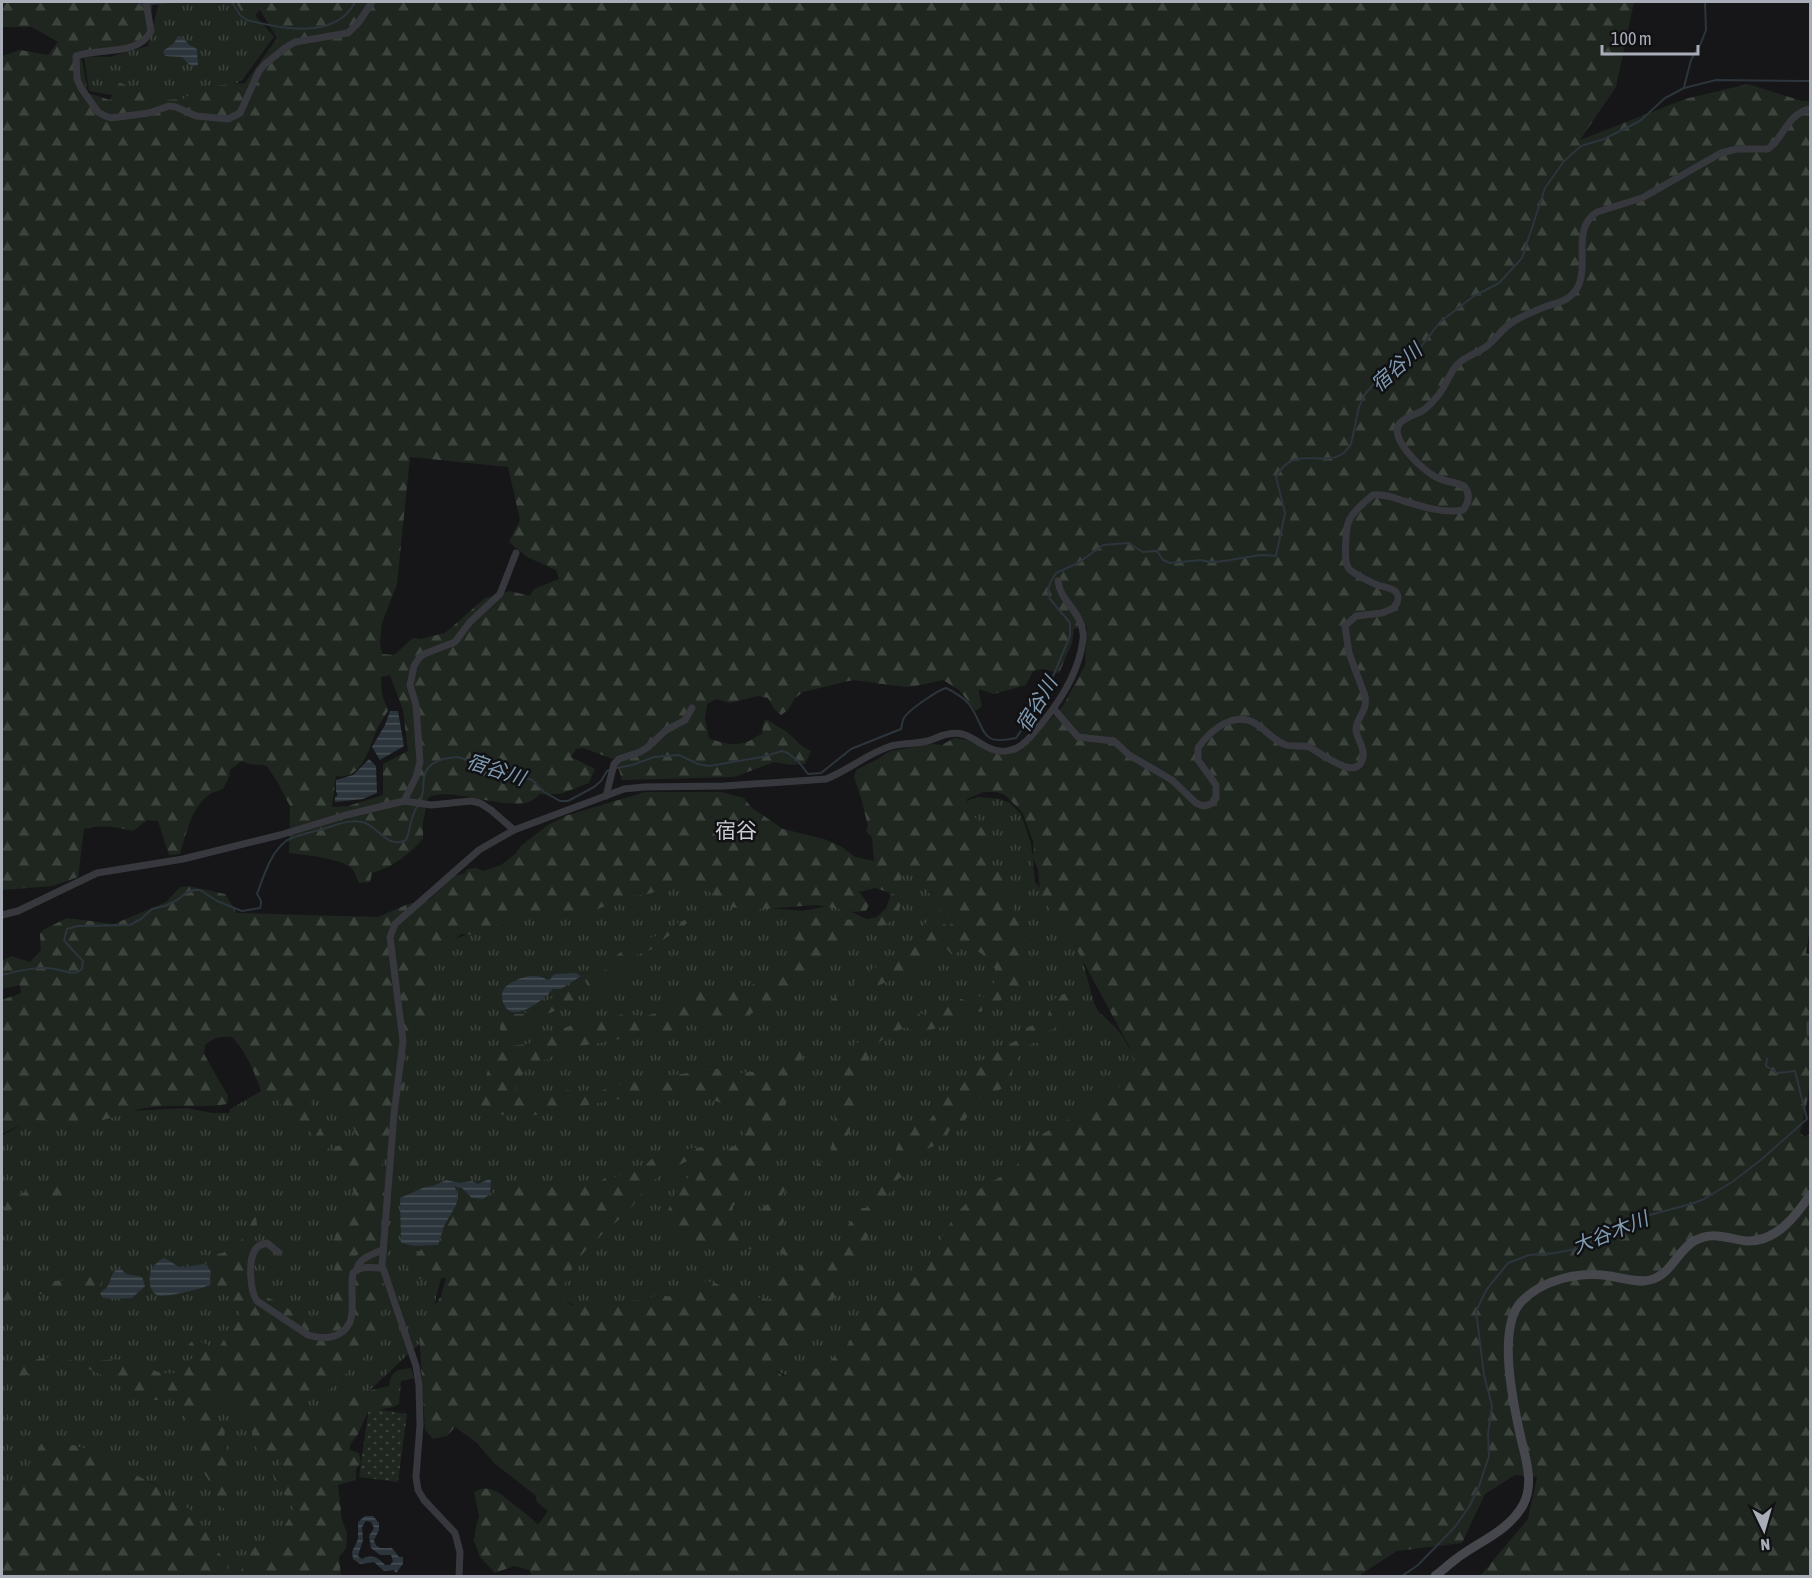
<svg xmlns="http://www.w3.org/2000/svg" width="1812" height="1578" viewBox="0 0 1812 1578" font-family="'Asap Condensed','Noto Sans JP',sans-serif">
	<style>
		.grass { fill: url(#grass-tufts) }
		.forest { fill: url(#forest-firs); fill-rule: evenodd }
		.park { fill: url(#park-dots) }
		.water { fill: url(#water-rules); fill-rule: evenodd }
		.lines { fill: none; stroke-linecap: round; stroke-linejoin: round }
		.stream { stroke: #2c353c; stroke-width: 2 }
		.street { stroke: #37383d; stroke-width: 7 }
		.secondary { stroke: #45474d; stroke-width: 9 }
		.labels { text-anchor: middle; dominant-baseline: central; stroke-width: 5; stroke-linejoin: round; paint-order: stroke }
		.water-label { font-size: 20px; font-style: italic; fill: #7f9bb3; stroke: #111113 }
		.quarter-label { font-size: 21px; fill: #c9ccd4; stroke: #111113 }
	</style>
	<defs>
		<pattern id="grass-tufts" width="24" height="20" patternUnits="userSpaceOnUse" patternTransform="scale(1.5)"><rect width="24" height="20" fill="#1e261f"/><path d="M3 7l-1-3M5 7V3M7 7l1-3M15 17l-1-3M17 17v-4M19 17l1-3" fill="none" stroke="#3c433d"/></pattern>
		<pattern id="forest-firs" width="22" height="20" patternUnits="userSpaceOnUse" patternTransform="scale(1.5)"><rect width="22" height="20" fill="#1e261f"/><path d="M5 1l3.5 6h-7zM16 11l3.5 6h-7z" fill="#3c433d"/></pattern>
		<pattern id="park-dots" width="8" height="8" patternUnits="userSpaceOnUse" patternTransform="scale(1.5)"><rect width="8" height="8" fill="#1e261f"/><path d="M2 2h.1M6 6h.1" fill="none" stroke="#3c433d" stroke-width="1.8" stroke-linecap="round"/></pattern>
		<pattern id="water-rules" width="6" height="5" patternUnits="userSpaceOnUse" patternTransform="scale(1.5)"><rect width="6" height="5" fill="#2c353c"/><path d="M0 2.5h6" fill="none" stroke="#485056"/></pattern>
	</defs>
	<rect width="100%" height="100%" fill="#161618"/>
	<!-- grass -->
	<g class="grass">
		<polygon points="159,2 250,2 250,9 274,37 243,79 215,99 168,105 89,91 84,56 109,57 148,46"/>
		<polygon points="978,797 1000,799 1010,803 1021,814 1031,844 1035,882 1068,923 1080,951 1094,1003 1098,1011 1115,1027 1123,1037 1157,1099 868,1324 847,1345 830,1366 790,1378 764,1363 694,1353 564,1301 519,1266 442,1275 436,1297 433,1331 308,1448 307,1576 217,1576 161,1488 149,1481 2,1515 2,1136 35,1116 187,1108 212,1113 229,1113 230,1109 263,1090 440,944 485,928 511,911 683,880 694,880 730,904 801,911 836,905 867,919 877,917 886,908 890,897 889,877 901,868 928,884 962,810 969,800"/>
	</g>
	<!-- forest -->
	<g class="forest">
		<path d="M2 2H153L146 43 109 54 81 55 88 93 110 100 118 82 140 91 154 93 166 100 183 99 202 87 245 83 277 38 260 10 252 18 242 13 236 2H1634L1616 87 1580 140 1685 99 1748 84 1802 101H1810V928L1806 953 1810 955V1077L1808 1097 1800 1133 1805 1137 1810 1134V1576H1480L1528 1519 1537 1477 1515 1475 1485 1494 1462 1543 1397 1551 1360 1575 1354 1576H532L529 1570 514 1566 495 1573 480 1557 474 1541 476 1526 479 1516 474 1492C489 1483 500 1493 512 1503 521 1510 530 1516 538 1525L548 1511 537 1502 535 1495 494 1463 477 1443 455 1427 447 1436 433 1439 425 1430 419 1331 441 1296 446 1278 413 1279 405 1271 419 1251 429 1248 436 1239 440 1229 446 1226 448 1223 444 1215 458 1195 457 1188H461L468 1198 474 1201H483L490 1197 496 1190 513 1183 542 1181 560 1189 580 1185 585 1180 599 1182 610 1175 616 1177C623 1172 632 1173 639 1169 645 1166 649 1161 654 1157 661 1152 693 1148 702 1147L705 1151C690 1161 672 1167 657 1178 645 1186 639 1199 630 1209 612 1227 589 1243 575 1264 568 1275 564 1286 559 1297L571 1305 643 1300 655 1295 676 1297 689 1295 695 1283C719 1277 720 1290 739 1295 749 1297 759 1296 768 1300L772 1297C770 1292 772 1289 772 1282 773 1272 774 1266 785 1264L791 1272 789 1278 797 1284 802 1290 810 1280 805 1274 799 1272 802 1260H809L817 1266 822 1257 841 1240 844 1229 850 1223 860 1208H869L873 1201 871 1193 875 1184 881 1178 889 1165 900 1140 914 1122 922 1123 929 1121 953 1087 978 1064 989 1055 1017 1040 1022 1032 1028 1027 1034 1025 1036 1021 1048 1016C1053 996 1055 996 1074 991L1078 987 1080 988C1075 1003 1064 1028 1047 1031L1041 1043H1032L1028 1046 1029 1049 1027 1052 1019 1053 1016 1062 1012 1066C1013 1078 1011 1085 999 1090 996 1092 992 1091 989 1092 983 1093 979 1101 973 1104 967 1117 965 1126 950 1130 947 1134 947 1139 942 1142 927 1150 907 1154 907 1175L898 1179 888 1195 883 1209 867 1237 865 1252 857 1257 843 1286 831 1302 827 1314 814 1321 774 1369 783 1376H787L809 1369 824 1368 841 1349 846 1347 856 1331 899 1281 920 1266 937 1246 955 1215 980 1189 1015 1168 1022 1157V1150L1027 1143 1072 1117 1103 1092 1118 1088 1136 1069 1129 1046 1064 926 1051 922 1049 916 1050 910 1040 893 1038 869 1032 857 1034 849 1033 841 1022 812 1005 795 997 792H983L967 799C969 814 972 814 982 824 993 836 992 852 989 866L1005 876 1006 892 1014 911 1024 927 1027 946 1019 987 1013 995 1002 999 999 1003 988 1002 981 1012 971 1011C955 1026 931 1032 910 1030L907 1027 889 1034 876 1045 863 1070 861 1082V1094L846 1142 835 1158 815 1173 810 1170 830 1156 832 1144 829 1136 836 1122 834 1113 839 1107C837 1099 838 1096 844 1091L845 1082 843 1073 848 1068 850 1052 855 1043 867 1040 887 1022 898 1018 902 1014 908 1013V1017L912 1020 916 1018 918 1014 921 1013 925 1016C933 1004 943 1013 949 1000L962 999 969 1003 975 996 986 997C993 988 996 980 995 969L988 963 982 954 962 942 956 955 951 954 945 946 940 944 932 948 930 955 918 966 906 974 862 992 834 1018 820 1026 804 1053 790 1087 786 1103 778 1118 781 1132 768 1155 761 1171 752 1178 743 1196 733 1206 731 1223 739 1231 754 1233 757 1251 742 1247 731 1249 721 1244 707 1247 689 1242 663 1228C668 1203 679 1186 696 1169 699 1165 702 1161 706 1159 729 1147 741 1151 747 1121L719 1102 693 1094 666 1099 640 1095 530 1116 504 1115 490 1112 480 1106 481 1091 488 1070 499 1052 506 1046 528 1044 541 1037 580 1022 609 1019 626 1013 642 1017 653 1014 669 1007 676 995C680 995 683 996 686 995 694 992 686 992 694 990 705 987 717 990 727 990 754 990 790 968 800 944L787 927 796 918 815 917 869 921 891 914 901 898C902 926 871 931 850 934L840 947H832L815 971 804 975 781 992 772 1003 754 1011 747 1018 706 1020 682 1025 671 1033 656 1036 642 1035 559 1050 549 1059 532 1062 518 1081 514 1093 527 1097H550L567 1090 586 1094 598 1092 611 1087 646 1079 723 1068 739 1073 765 1071 783 1067 805 1039 810 1026 824 1016 830 1001 853 984 864 974 904 950 913 942 916 934 933 915 948 927 953 922 935 905 926 887 917 877 902 874 899 893 894 894 875 888 859 892 869 905 866 911 854 912 817 905 750 910 731 907 698 884 689 882 648 894 631 896 590 912 553 915 524 910 501 921 491 931 483 935 461 934 429 963C431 971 434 979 435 987 439 1015 419 1024 400 1039L406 1049 405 1060 408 1070 395 1132 388 1143 381 1151 385 1183 380 1237 372 1246 357 1255 355 1262 356 1265C364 1269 369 1269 375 1272 385 1277 386 1294 387 1304 380 1311 378 1315 378 1325L386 1327 388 1335C376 1346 364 1357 352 1368 334 1385 330 1393 306 1401L302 1408 316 1417 328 1413 354 1394 389 1386C392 1370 396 1370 411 1368L414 1378 401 1381 399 1404 393 1407 368 1412 358 1434 350 1445V1450L359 1453 361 1463 356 1469V1480L338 1485 342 1520 347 1533 346 1548 339 1557 341 1576H238L244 1565 245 1555 258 1545 279 1547 281 1545 286 1532 285 1525 293 1513 292 1503 275 1484 272 1469H279L281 1462 279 1459H261L252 1439V1425L233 1401 223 1393 212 1400 211 1412 225 1429 224 1441 233 1466 230 1498 234 1505V1511L232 1513 226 1511 215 1499 213 1487 199 1465 197 1434 189 1426 182 1407 176 1401 165 1397 157 1400H149L125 1390 113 1380 84 1367 64 1368 54 1367 19 1377C19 1373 20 1367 24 1364 30 1360 53 1356 60 1357 68 1358 71 1362 83 1362 99 1362 111 1357 129 1361 142 1364 159 1376 174 1373 183 1370 187 1361 195 1356V1351L188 1349 189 1344 195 1339 206 1344 208 1351 215 1350 220 1346 240 1313C236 1305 230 1301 228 1293L221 1290 215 1291 212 1287 214 1276 213 1267C204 1262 198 1261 188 1263L185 1258C196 1253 207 1257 218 1254 231 1252 241 1241 249 1232V1212L255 1214C259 1226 257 1238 249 1248L250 1255 247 1262 248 1285 260 1293 317 1325C326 1326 329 1323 334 1315L335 1227 331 1221 337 1214 356 1208C360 1193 342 1179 344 1159L334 1153 333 1150 337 1146 347 1144 357 1137 345 1107 340 1098 321 1091 309 1096C310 1108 322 1134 330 1144L326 1152C317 1147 316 1141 310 1132 306 1127 298 1124 292 1120L288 1124 283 1123 277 1115 282 1107 276 1098 263 1096C255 1074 248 1054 232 1037 221 1036 214 1037 205 1045L204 1054 228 1096 227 1104C199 1109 169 1103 140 1109 120 1114 102 1122 82 1124 69 1125 57 1120 45 1120 29 1119 15 1127 2 1134V1000L21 993 20 985 2 989V961L11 956 30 962 41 950 40 934 43 930 67 918 114 924 166 902 180 887 189 886 225 894 237 913 378 917 408 904 429 900 455 876 465 873 467 869 476 868 483 871 501 865 515 854 522 845 548 825 565 816 645 792H721L744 798 752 808 783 829 824 839 842 847 855 857 874 861 872 838 866 831 868 826 861 798 854 777 856 770 878 759 890 751 931 744 942 745 954 738 968 740 980 747 1000 755 1021 751 1063 706 1085 665 1087 626 1074 629 1072 643 1059 673 1042 669 1033 671 1026 685 994 694 979 689V694L982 706 976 711 959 690 943 680 916 686 905 687 853 680 803 692 794 699 788 710 781 715 774 709 768 698 758 696 730 703 716 699 707 704 705 719 709 738C720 743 737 747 749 741 754 739 756 736 762 734L763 724 766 719 787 732 803 747 811 751 805 764 790 765 774 762 734 777 622 780 616 760 583 748 576 749 571 757 595 769 589 783 560 794H540C537 796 533 801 529 802 500 810 448 785 428 798L423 822V839C410 854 391 868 372 873L370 882 359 883C357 879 355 873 353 870 344 858 304 855 289 853L290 806 278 783 267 766C258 764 250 766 242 761L230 770 229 777 223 789C219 791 213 792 210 794 191 807 186 835 180 854L169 855 158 821 147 820 133 831C117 827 99 824 84 829L78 877 53 886 2 890V56L20 50 48 55 58 42 32 27H2ZM410 457 508 467 520 520 509 542 527 557 556 570 559 579 534 589 530 596 510 591 485 598 445 633 420 639 413 638 394 655 382 654 380 643 382 623 397 584ZM390 675 403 710 408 751 383 764V795L348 806 332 807 336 776C361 781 369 749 376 732 379 724 384 718 388 711L382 694 381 677Z"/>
		<path d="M685 920 687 923 678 933C665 935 661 943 652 949 647 952 641 953 636 955L634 962C627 966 623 973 615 974L604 987 596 991 588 987 585 980 611 967 617 955 621 952 641 940 656 936 667 928H672L676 923Z"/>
		<polygon points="566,989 576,996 576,1000 560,1009 534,1019 523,1031 517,1033 504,1032 500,1030 501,1005 510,1014 524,1014 530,1009 554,997 560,991"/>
		<path d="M786 1169 791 1170 795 1175 781 1196 785 1212 782 1215 784 1221 781 1229C787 1237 791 1246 794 1255L798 1257 797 1260C789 1256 779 1254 772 1249L771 1230C764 1228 760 1232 756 1223L762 1207 770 1203 773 1198C767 1191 771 1189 775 1181L773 1177 777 1172Z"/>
		<path d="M62 1177 82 1186 81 1192C60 1209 57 1194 39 1198 31 1199 25 1204 16 1203L6 1214H2L8 1201 29 1190Z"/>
		<polygon points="89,1276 101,1277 103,1280 97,1290 86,1287 59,1292 51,1290 42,1294 33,1294 26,1298 13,1298 8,1300 5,1306 11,1308 10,1315 2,1314 3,1291 55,1281 80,1279"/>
		<polygon points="45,1443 55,1443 65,1447 73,1445 86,1449 111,1462 118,1471 136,1475 161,1488 166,1496 188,1508 196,1515 213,1545 225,1561 229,1574 234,1576 2,1576 2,1497 19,1481 41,1444"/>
	</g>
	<!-- park -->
	<polygon class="park" points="369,1408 407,1414 398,1482 359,1477"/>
	<!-- water -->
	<g class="water">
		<path d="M178 36 183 37 188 44 197 49 198 65C190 68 187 62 182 57L165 56 163 51 174 43Z"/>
		<polygon points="390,711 398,711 404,746 380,760 372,747 385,725"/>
		<polygon points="369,759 376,766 377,793 363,799 335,802 335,797 337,796 337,793 336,792 336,780 353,775"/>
		<path d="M576 973 581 976 561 989H553C546 997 526 1014 513 1012 504 1011 499 996 504 989 508 983 518 979 525 977 533 975 540 975 547 980L551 979 552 976 555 974Z"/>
		<polygon points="489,1179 491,1181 490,1194 483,1199 472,1198 462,1188 455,1187 458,1198 456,1205 444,1226 438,1245 414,1246 401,1243 400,1198 425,1187 433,1186 446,1180 459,1183 472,1181 478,1184"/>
		<path d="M163 1258C170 1259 174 1266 181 1267 190 1268 198 1263 207 1265L211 1272 209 1285C202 1289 166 1297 159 1296 148 1293 148 1276 152 1268 155 1264 159 1261 163 1258Z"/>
		<path d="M121 1269 126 1274 142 1277 145 1286 132 1298 116 1299 103 1298 100 1293C102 1291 105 1289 107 1287 113 1279 109 1271 121 1269Z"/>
		<path d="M365 1516H373L379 1523V1530L374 1540C376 1550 383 1548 392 1548L399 1557H403V1564L396 1573 394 1570 384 1571 374 1562 360 1564 353 1559 352 1552 358 1539V1522ZM366 1521 371 1522 374 1528 369 1536 371 1548 380 1555H391L393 1561 390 1565H385C378 1557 372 1554 362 1559L358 1556 363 1540 362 1527Z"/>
	</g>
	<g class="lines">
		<!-- stream -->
		<g class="stream">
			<polyline points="138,2 140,5 170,2"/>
			<path d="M232 2 240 15 247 20C281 29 336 40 355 2"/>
			<polyline points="1684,87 1691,60 1701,43 1706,30 1705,2"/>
			<path d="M2 975C18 971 38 966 55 969 65 970 73 977 82 969L83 961 67 944 64 940 67 929 78 926 130 925 141 919 152 909 165 906 177 900 186 893 194 890H200L217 901 242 911 260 908C262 902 261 899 257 894 264 876 270 853 286 841 292 836 317 831 326 828 336 825 351 819 362 822 378 825 387 850 406 840 410 831 410 822 414 813 416 807 420 802 422 796 424 789 423 783 424 777 427 761 444 758 458 757L532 780 544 792 560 801H568L594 787 601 781 607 771 611 769 632 765 654 757 679 755 698 764 709 766 762 757 782 751 788 753 798 761 808 774 821 773 851 749 901 729C902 726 902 723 903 720 905 712 938 690 946 688 954 692 963 697 969 704 986 727 978 747 1016 738L1043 700 1070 636V623L1050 599 1048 591 1050 583 1056 573 1078 563 1103 545 1128 543 1143 552 1157 551 1163 560 1170 563 1201 560C1216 566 1245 556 1262 555 1267 555 1272 556 1276 556L1285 513 1276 477C1296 438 1332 477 1351 444L1359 407 1365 394 1375 383 1413 357 1440 322 1474 296 1499 283 1522 258 1545 188 1564 161 1581 146 1604 139 1640 121 1665 98 1684 88 1716 80 1810 81"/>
			<polyline points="1402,1576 1418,1565 1454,1528 1469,1507 1479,1486 1489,1456 1488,1434 1492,1406 1484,1375 1476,1311 1487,1289 1508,1263 1529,1255 1555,1253 1581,1248 1627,1221 1691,1204 1704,1199 1732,1182 1762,1159 1807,1119 1795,1071 1777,1073 1766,1066 1767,1059"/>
		</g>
		<!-- street -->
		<g class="street">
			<path d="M146 2 151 31C138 57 100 47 76 56L77 79 81 88 98 112 105 116 111 118 149 113 169 106 176 107 196 116 228 119 240 113 259 71 265 64 285 48 295 42 348 33 359 22 372 2"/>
			<path d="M1054 709 1078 737 1114 741 1129 755 1172 780 1196 803 1203 806 1208 805 1213 803 1216 798V785L1198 760V748C1210 730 1235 710 1256 724 1266 730 1274 741 1286 745 1293 747 1301 745 1309 747 1320 752 1358 784 1363 757 1365 748 1357 739 1356 730 1356 717 1368 712 1365 696L1349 653 1345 626 1356 616 1382 613 1394 608C1398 603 1400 596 1395 591 1390 587 1383 587 1377 585 1369 581 1355 575 1349 569 1343 562 1346 531 1348 523 1352 512 1364 502 1373 495 1383 494 1392 497 1401 500 1420 506 1443 514 1463 510 1469 502 1471 494 1464 486 1456 482 1446 482 1438 478 1425 473 1387 438 1400 423 1405 417 1414 415 1420 412 1426 409 1430 405 1434 400 1445 390 1447 377 1456 366 1464 356 1477 354 1487 346 1495 340 1501 330 1510 324 1521 316 1534 311 1547 306 1554 304 1562 302 1568 298 1598 277 1566 232 1597 212L1642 198 1721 153 1737 149H1768C1786 135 1786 115 1810 109"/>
			<polyline points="606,796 614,764 619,759 640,752 648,747 665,731 685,720 692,708"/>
			<polyline points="404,801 416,777 420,762 416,705 410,685 414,666 419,658 424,654 455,642 470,622 500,594 516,553"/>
			<polyline points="2,915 18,911 97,873 183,859 280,835 346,815 404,801 431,805 471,801 480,803 491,810 514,830"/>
			<polyline points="1810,1024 1810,1033"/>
			<path d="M278 1252 267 1243C262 1244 258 1245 255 1250 248 1261 250 1291 257 1301L308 1335C323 1340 342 1339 350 1322 355 1309 350 1288 353 1273 361 1265 372 1268 382 1268"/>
			<path d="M357 1269C359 1257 374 1255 383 1249"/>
			<path d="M459 1576 460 1552 455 1533 424 1500 418 1490 416 1477 420 1425 419 1385 416 1366 382 1265 394 1114 403 1041 390 937 395 924 479 850 514 830 624 789 644 787 724 786 826 779C849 770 868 753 891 746 903 743 916 744 927 741 933 740 939 736 944 735 971 727 979 749 999 751 1004 752 1013 750 1017 748 1025 744 1031 736 1037 729 1057 706 1074 681 1081 651 1082 645 1084 638 1083 633 1081 611 1060 601 1058 581"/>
		</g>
		<!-- secondary -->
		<path class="secondary" d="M1435 1576C1442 1571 1449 1564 1456 1559 1478 1542 1509 1531 1523 1505 1535 1483 1525 1457 1520 1434 1513 1402 1497 1328 1521 1302 1543 1279 1580 1271 1610 1276 1622 1278 1638 1283 1650 1280 1671 1275 1677 1251 1694 1241 1713 1230 1728 1239 1747 1241 1776 1242 1796 1216 1810 1195"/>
	</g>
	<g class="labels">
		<!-- water labels -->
		<g class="water-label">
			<text transform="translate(1396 367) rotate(-42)">宿谷川</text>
			<text transform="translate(1036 704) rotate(-59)">宿谷川</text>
			<text transform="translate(496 769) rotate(18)">宿谷川</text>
			<text transform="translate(1610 1232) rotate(-22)">大谷木川</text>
		</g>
		<!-- quarter labels -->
		<g class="quarter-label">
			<text x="736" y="830">宿谷</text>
		</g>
	</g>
	<!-- border -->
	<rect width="1812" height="1578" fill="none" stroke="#a8adb8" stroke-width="6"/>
	<!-- north arrow -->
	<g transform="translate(1764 1530) rotate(175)" stroke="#111113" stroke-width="4.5" paint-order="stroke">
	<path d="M0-4.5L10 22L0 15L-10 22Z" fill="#a8adb8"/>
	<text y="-9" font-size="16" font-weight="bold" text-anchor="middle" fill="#a8adb8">N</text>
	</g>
	<!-- scale -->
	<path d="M1602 45v9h96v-9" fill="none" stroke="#a8adb8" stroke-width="3"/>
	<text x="1611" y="45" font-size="18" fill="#a8adb8" stroke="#111113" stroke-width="4.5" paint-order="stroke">100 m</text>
</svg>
